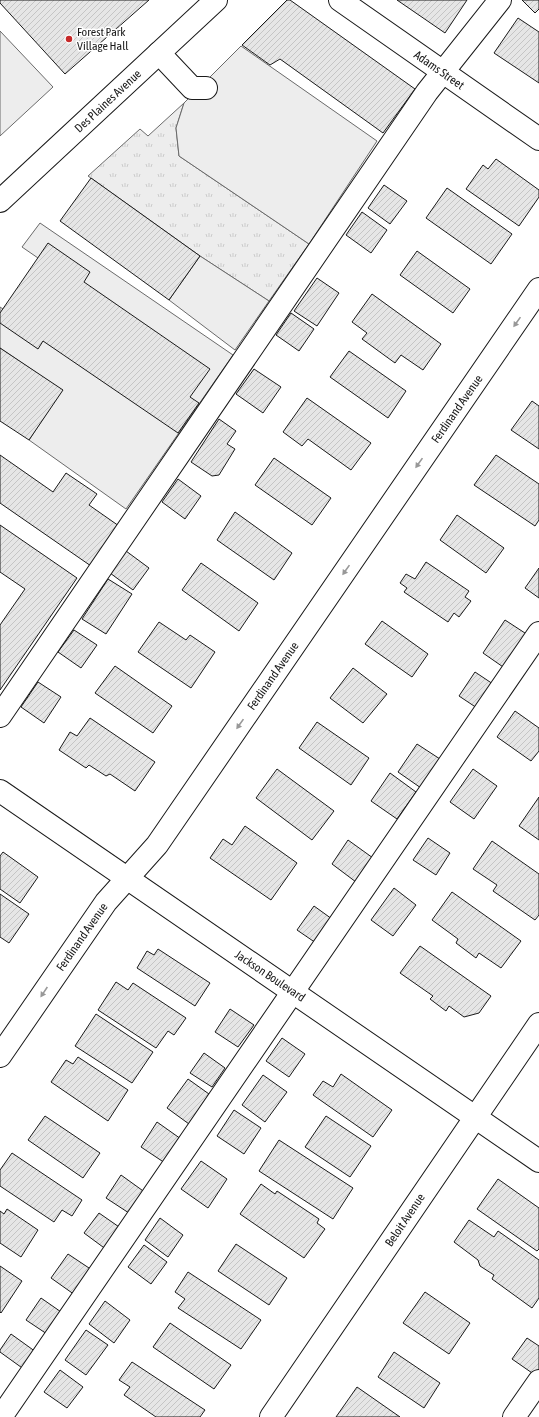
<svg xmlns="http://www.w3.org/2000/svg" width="539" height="1417" viewBox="0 0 539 1417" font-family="'Asap Condensed',sans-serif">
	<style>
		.grass { fill: url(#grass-tufts); stroke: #6a6a6a }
		.built { fill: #ededed; stroke: #6a6a6a }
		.building { fill: url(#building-hatch); stroke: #1a1a1a }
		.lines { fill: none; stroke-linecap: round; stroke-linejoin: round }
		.minor-casing { stroke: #1a1a1a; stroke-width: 24 }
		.major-casing { stroke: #1a1a1a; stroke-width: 24 }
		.minor { stroke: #fff; stroke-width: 22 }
		.major { stroke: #fff; stroke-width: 22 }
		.oneway { fill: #989898 }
		.poi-dot { fill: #c62828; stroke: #fff; stroke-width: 1.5 }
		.labels { text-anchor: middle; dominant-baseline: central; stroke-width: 3; stroke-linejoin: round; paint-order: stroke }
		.poi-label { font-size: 12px; fill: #1a1a1a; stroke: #fff; text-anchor: start }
		.street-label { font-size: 12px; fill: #1a1a1a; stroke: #fff }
	</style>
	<defs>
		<pattern id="grass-tufts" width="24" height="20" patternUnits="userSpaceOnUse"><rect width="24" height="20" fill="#ededed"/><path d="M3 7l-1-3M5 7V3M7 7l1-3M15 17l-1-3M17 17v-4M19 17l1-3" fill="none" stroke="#cbcbcb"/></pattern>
		<pattern id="building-hatch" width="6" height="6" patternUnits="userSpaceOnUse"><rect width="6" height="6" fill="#e6e6e6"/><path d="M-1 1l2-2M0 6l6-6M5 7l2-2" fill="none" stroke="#c5c5c5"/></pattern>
	</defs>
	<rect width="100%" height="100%" fill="#fff"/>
	<!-- grass -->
	<polygon class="grass" points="184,103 176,128 179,156 309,244 269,301 200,256 88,176 140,129 148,136"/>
	<!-- built -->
	<g class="built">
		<polygon points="0,31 53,87 0,136"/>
		<polygon points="241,46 377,141 309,244 179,156 176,128 184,103"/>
		<polygon points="40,223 233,355 126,509 29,440 62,390 0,348 0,307 40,334 73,282 22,247"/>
		<polygon points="200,256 269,301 235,350 169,300"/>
	</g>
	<!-- building -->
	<g class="building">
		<polygon points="0,0 149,0 65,74 0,3"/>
		<polygon points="287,0 290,0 415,89 383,133 280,59 270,65 242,45"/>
		<polygon points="397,0 467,0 445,33"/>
		<polygon points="522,0 539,0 539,9 535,13"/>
		<polygon points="518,18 539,32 539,83 494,53"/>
		<polygon points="496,159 539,190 539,197 519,226 466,189 483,165 488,169"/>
		<polygon points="91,178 200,256 169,300 60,221"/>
		<polygon points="384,185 407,201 390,224 368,208"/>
		<polygon points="447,188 512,234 491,264 426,218"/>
		<polygon points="362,212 387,230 371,253 346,235"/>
		<polygon points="48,243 90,272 84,282 210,369 190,397 199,403 178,433 43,341 38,349 0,323 0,313"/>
		<polygon points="417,251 470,289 453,313 400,275"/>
		<polygon points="317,278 339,293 317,326 294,311"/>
		<polygon points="372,294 441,344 423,370 401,355 395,363 362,339 367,333 352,322"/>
		<polygon points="291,313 314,329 299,351 276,335"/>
		<polygon points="0,348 63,390 29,440 0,421"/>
		<polygon points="349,351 406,391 388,418 330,377"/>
		<polygon points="254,369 281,387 263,413 236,394"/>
		<polygon points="307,398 371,443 351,470 308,439 302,446 283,432"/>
		<polygon points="532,401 539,406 539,449 511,430"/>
		<polygon points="219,419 236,431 227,444 235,449 219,475 212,476 191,462"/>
		<polygon points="0,455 53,492 66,473 97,494 89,505 119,526 91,566 0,503"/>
		<polygon points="496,455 539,484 539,520 535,526 474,485"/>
		<polygon points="274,458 331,498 312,525 255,485"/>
		<polygon points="178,479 201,496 185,519 162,502"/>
		<polygon points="235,512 292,553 274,580 217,540"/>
		<polygon points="457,515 504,548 486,573 440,540"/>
		<polygon points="0,525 77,578 0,690 0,625 25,589 0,572"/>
		<polygon points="126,551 149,568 133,590 110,573"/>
		<polygon points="426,562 469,591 465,597 471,601 459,617 454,613 448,622 404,592 407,588 400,583 406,574 415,579"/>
		<polygon points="201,563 258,603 239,631 182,590"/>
		<polygon points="539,568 539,598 525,588"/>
		<polygon points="108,579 132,594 106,634 82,619"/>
		<polygon points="505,620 528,635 506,669 483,653"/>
		<polygon points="382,621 428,654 412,677 365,644"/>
		<polygon points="159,622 186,640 190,635 215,652 191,688 138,652"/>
		<polygon points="74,630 97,645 81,668 58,652"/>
		<polygon points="115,666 172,706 153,733 95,693"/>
		<polygon points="353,668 387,694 363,723 330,698"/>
		<polygon points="475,672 496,686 480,710 459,696"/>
		<polygon points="38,682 61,697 44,723 21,707"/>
		<polygon points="515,711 539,728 539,751 531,761 497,737"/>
		<polygon points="90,718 155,762 135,791 110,774 106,776 89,765 86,768 59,750 70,732 77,736"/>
		<polygon points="317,722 369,758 351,785 299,748"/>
		<polygon points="417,744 440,759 421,788 398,772"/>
		<polygon points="277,769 334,811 312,840 256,798"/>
		<polygon points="473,769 497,786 474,819 450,802"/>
		<polygon points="390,773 416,792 397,819 371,801"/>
		<polygon points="539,797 539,840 519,826"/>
		<polygon points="245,826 297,863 271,900 210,858 223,839 232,845"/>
		<polygon points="428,838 450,853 436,875 413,860"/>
		<polygon points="348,840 373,858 356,882 332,864"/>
		<polygon points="492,841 539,874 539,915 535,920 493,891 497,885 473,869"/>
		<polygon points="3,852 38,877 20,903 0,889 0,856"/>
		<polygon points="394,888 416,905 393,936 371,920"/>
		<polygon points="452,892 521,941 501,968 479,953 476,958 456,943 458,939 432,920"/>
		<polygon points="0,894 29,914 9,943 0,937"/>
		<polygon points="314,906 332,919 316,943 297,930"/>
		<polygon points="420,946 491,996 479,1013 464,1017 449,1006 446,1011 430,999 433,996 400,973"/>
		<polygon points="158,949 210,983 195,1006 137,968 147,951 154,955"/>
		<polygon points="116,982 128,990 133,983 186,1018 174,1035 168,1031 156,1048 98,1010"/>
		<polygon points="230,1009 254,1025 238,1047 215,1032"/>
		<polygon points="96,1014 153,1052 132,1083 75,1046"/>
		<polygon points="282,1038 305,1054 289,1077 266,1061"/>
		<polygon points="204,1053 225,1068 212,1087 190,1073"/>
		<polygon points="78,1057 128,1090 108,1121 51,1082 66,1060 73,1064"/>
		<polygon points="341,1074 392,1110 373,1137 313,1095 323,1081 333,1087"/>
		<polygon points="263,1075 287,1092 265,1122 242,1105"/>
		<polygon points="188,1079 209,1094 189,1124 167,1108"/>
		<polygon points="234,1110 261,1128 244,1154 217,1136"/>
		<polygon points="45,1116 100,1153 83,1178 28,1140"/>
		<polygon points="326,1116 371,1146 350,1177 305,1147"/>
		<polygon points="157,1122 181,1139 165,1163 141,1147"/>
		<polygon points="279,1140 353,1188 333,1219 259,1171"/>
		<polygon points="12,1153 82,1200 72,1216 62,1210 54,1222 0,1186 0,1170"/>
		<polygon points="201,1161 227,1179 208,1208 181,1189"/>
		<polygon points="121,1175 146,1193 132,1215 106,1198"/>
		<polygon points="498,1179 539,1208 539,1249 537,1251 477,1209"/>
		<polygon points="261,1184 275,1194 277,1191 319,1219 317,1223 325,1229 304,1258 240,1214"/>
		<polygon points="7,1209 38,1230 21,1257 0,1243 0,1211 4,1214"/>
		<polygon points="99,1213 122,1229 107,1250 84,1233"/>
		<polygon points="160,1218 183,1235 168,1257 145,1240"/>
		<polygon points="469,1220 494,1237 498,1231 539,1260 539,1298 532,1308 492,1279 494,1275 480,1266 478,1260 454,1242"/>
		<polygon points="236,1244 287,1278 269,1305 218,1271"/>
		<polygon points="144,1245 167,1262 151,1284 128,1267"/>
		<polygon points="68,1254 92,1270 75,1295 51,1278"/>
		<polygon points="0,1266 22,1281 1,1313 0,1312"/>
		<polygon points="188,1272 261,1320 241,1349 178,1308 185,1299 175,1292"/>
		<polygon points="425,1292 470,1323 449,1354 403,1323"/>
		<polygon points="41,1298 64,1314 50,1336 26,1320"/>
		<polygon points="105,1301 130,1320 114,1343 89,1324"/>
		<polygon points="170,1323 231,1365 214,1389 153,1347"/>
		<polygon points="86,1330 108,1345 86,1375 65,1360"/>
		<polygon points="11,1334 36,1352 25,1370 0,1352 0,1350"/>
		<polygon points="527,1338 539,1346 539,1369 535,1375 512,1359"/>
		<polygon points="394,1352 440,1383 424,1408 378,1377"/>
		<polygon points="132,1362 205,1410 200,1417 156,1417 124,1395 130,1387 119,1380"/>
		<polygon points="60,1370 83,1387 67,1408 44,1392"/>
		<polygon points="357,1387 400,1417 336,1417"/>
	</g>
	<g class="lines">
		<defs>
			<g id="minor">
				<polyline points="340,0 539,139"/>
				<polyline points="159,53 192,88 206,88"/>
				<polyline points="0,716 427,92 500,0"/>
				<polyline points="0,791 539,1161"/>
				<polyline points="0,1056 106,902 157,845 539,289"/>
				<polyline points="1,1417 539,633"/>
				<polyline points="271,1417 539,1024"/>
				<polyline points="514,1417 539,1381"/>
			</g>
			<polyline id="major" points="0,201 216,0"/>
		</defs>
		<!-- minor casing -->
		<use href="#minor" class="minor-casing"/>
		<!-- major casing -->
		<use href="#major" class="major-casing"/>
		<!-- minor -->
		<use href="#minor" class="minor"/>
		<!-- major -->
		<use href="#major" class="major"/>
	</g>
	<!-- one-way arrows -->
	<defs><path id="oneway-solid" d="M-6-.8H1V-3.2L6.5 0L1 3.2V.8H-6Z"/></defs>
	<g class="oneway">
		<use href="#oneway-solid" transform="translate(517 322) rotate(125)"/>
		<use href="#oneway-solid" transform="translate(419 463) rotate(125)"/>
		<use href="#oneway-solid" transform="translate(346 570) rotate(125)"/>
		<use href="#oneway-solid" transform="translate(240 724) rotate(125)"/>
		<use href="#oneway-solid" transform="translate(44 992) rotate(124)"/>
	</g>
	<!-- markers -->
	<circle class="poi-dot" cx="69" cy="39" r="4"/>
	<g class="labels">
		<!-- poi labels -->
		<g class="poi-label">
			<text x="77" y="32">Forest Park<tspan x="77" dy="14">Village Hall</tspan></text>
		</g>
		<!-- street labels -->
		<g class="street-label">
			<text transform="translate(439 70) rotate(35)">Adams Street</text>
			<text transform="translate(108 101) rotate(-43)">Des Plaines Avenue</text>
			<text transform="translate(457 409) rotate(-55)">Ferdinand Avenue</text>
			<text transform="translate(273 676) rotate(-55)">Ferdinand Avenue</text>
			<text transform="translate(82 937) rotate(-55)">Ferdinand Avenue</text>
			<text transform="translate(270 976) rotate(34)">Jackson Boulevard</text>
			<text transform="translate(405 1220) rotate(-56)">Beloit Avenue</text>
		</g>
	</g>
</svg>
